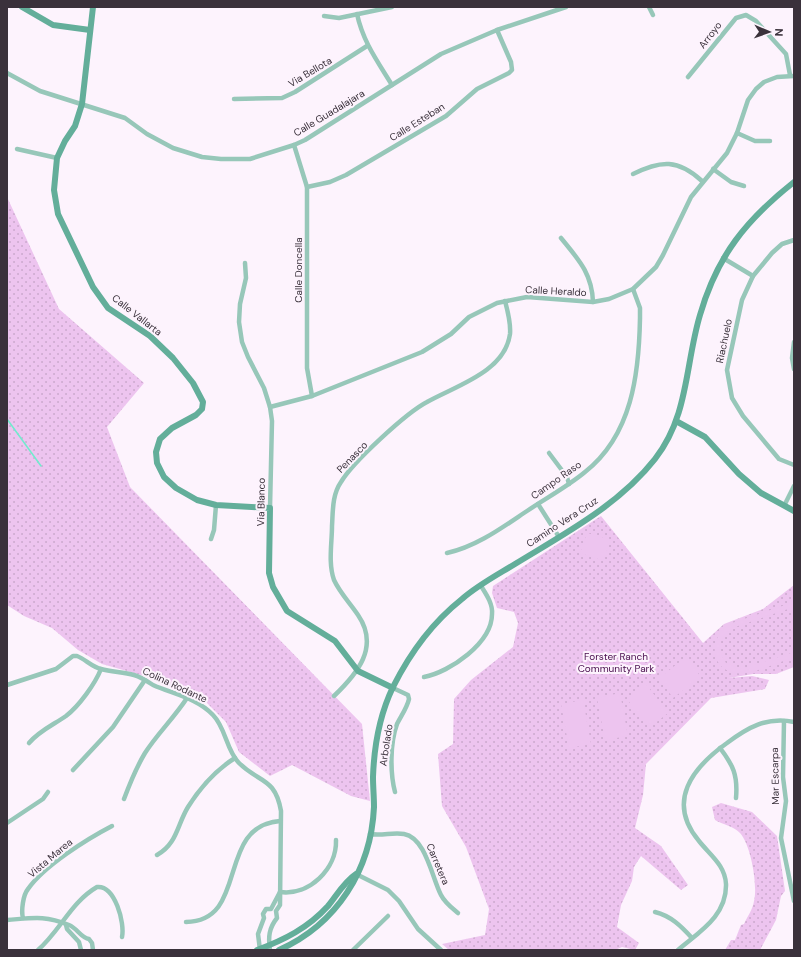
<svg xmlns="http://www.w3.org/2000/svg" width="801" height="957" viewBox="0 0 801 957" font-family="'DM Sans',sans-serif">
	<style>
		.grass { fill: url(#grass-dots) }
		.garden { fill: #edc4ef }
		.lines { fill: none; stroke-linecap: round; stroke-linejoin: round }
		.stream { stroke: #71ecce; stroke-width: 1.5 }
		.street { stroke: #97c7b9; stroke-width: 4.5 }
		.secondary { stroke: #63ae9a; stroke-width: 6 }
		.labels { text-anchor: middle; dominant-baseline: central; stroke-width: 4; stroke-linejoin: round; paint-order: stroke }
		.street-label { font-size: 10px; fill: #3a313b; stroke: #fdf3fd }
		.park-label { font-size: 10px; fill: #480d4d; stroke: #fdf3fd }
	</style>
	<defs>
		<pattern id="grass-dots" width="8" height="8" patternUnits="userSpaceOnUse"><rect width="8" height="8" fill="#edc4ef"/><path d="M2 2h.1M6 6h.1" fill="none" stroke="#cca9ce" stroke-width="1.8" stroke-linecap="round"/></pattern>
	</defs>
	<rect width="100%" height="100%" fill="#fdf3fd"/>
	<!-- grass -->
	<g class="grass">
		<polygon points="7,197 59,309 144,383 107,427 130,487 362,724 370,801 351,796 292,765 270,776 239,752 226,722 206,702 189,693 141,675 102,664 78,650 52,628 24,616 7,605"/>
		<polygon points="601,516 703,643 724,624 763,609 794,585 794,667 776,674 753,674 729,678 752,676 769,680 765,689 711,698 646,764 643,795 635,828 661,846 688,885 681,890 641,856 634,867 632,881 621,905 617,927 639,943 635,950 622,947 615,950 449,950 442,944 485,935 489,909 466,847 442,806 438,754 453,744 454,699 471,680 513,647 518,623 514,612 497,608 492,593 493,586"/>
		<path d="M721 803 752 812 777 836 785 891 781 896 776 920 760 950H725L731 940H735L741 925 744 924C747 917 753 909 754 901 758 886 751 845 740 833 735 827 722 824 715 820L712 807Z"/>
	</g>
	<!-- garden -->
	<g class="garden">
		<polygon points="587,533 609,539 610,542 604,559 601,560 580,553"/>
		<path d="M794 602V607L732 628C718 638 717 650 726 663L741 669 794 652V657C779 662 750 676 735 673 709 668 709 638 729 624Z"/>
		<polygon points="686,657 701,677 673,698 659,678"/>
		<polygon points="646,684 668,713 649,728 627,699"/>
		<polygon points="620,693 628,736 605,740 597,698"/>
		<polygon points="583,700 591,744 569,748 561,704"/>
	</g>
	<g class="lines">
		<!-- stream -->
		<polyline class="stream" points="7,419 41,466"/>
		<!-- street -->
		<g class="street">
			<polyline points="649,7 653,15"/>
			<path d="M357 14C363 42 378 62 392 85"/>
			<polyline points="324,16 339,18 392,7"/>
			<polyline points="7,73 40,91 125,118 147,134 173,148 202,157 221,159 250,159 294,145 305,140 441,54 497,30 566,7"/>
			<polyline points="688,77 736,18 746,15 756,21 786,54 790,75"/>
			<polyline points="234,99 282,98 295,92 367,46"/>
			<polyline points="737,133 755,141 770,141"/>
			<polyline points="294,145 307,187 307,368 312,396"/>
			<polyline points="17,149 57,158"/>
			<polyline points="713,169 731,182 744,186"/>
			<path d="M633 174C661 160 678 159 702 181"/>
			<polyline points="307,187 330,182 346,175 446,116 477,89 509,73 512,70 511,62 497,30"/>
			<path d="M561 238C578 259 592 273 593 302"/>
			<polyline points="794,240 782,244 772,253 753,276 742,300 727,370 732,398 743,416 779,459 794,465"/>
			<polyline points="723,258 753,276"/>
			<polyline points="245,263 246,278 240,304 239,322 242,342 248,357 264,388 270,407 272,421 270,508"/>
			<polyline points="794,342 792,358 794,369"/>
			<polyline points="270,407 312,396 422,352 451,334 469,317 497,303 527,297 593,302 609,299 633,289 656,267 663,255 691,197 727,153 737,133 748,100 756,89 764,82 777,77 794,76"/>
			<polyline points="549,453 567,477 569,484"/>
			<polyline points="538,504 559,537"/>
			<polyline points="784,506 794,486"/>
			<polyline points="211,539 214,530 216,505"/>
			<path d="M447 553C476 547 503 527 527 511 546 498 567 487 585 472 632 435 639 374 640 318V308L633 289"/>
			<path d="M424 677C450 672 492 643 492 614 493 604 486 594 481 586"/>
			<path d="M7 685 56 669 73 656H77C85 659 92 667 101 669 112 672 123 672 134 675 141 677 147 681 153 685 173 694 197 698 213 715 226 728 226 750 239 763 259 783 275 777 281 811L280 905 276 911 277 918C269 928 268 937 270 950"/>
			<path d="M393 688 408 695 409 699C407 708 401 716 397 724 390 743 390 773 395 792"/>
			<path d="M334 696C357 674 380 647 358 615 350 603 340 593 334 580 328 563 332 543 332 526 333 511 332 495 341 482 353 462 406 413 427 402 455 386 505 372 510 334 511 323 508 312 505 301"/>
			<polyline points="784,721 783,777 786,801 781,838 794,901"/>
			<path d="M29 743C39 731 53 725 66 716 79 706 95 684 101 669"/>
			<path d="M720 748C733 765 738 775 736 798"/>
			<polyline points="73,770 113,727 145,680"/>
			<path d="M124 799C130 783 136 768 145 753 157 734 174 718 187 698"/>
			<polyline points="7,823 43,799 48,792"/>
			<path d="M370 834C382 836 393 832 404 834 426 838 432 878 441 895 445 903 452 908 458 913"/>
			<path d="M157 855C177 844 177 825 188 807 200 788 216 770 235 758"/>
			<polyline points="356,874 388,890 399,901 418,929 441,950"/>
			<path d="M280 892C309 896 337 869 336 840"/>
			<path d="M655 912C671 916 681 926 692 938"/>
			<path d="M23 918C21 911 23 895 28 889 44 866 87 839 112 826"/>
			<path d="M7 920C33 918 44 915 69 925 77 928 81 938 89 939L92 943 93 950"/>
			<path d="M186 922C250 921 215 826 280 821"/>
			<polyline points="66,925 67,929 79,942 81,950"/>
			<path d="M38 950C60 931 71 902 97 887 115 885 125 923 122 937"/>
			<polyline points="260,950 258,934 264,918 263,914 266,909 271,909 280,892"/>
			<polyline points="353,950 388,916"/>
			<path d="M678 950C699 932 727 916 726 884 725 865 710 855 699 841 666 802 692 768 727 743 747 728 767 716 794 722"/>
		</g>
		<!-- secondary -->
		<g class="secondary">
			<polyline points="22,7 53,25 90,30"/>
			<polyline points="93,7 82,104 75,126 65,141 57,158 54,190 58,214 93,287 108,308 150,336 173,358 193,383 203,402 202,409 196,415 172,428 160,439 156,452 157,463 164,477 176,488 197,500 216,505 270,508 269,573 273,587 287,611 335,641 358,671 393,688"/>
			<polyline points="676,421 705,437 739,474 761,493 794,511"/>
			<path d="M257 950C284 940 308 928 328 906 337 895 344 882 356 874"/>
			<path d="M279 950C337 924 371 870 374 807 374 797 373 787 373 777 374 748 380 714 393 687 409 655 433 622 462 599 478 585 497 575 515 564 564 534 619 505 655 459 689 415 685 365 700 315 717 256 746 220 794 182"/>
		</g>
	</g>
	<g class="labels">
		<!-- street labels -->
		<g class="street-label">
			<text transform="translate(710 35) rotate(-52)">Arroyo</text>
			<text transform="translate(310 72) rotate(-31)">Via Bellota</text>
			<text transform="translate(329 113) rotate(-31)">Calle Guadalajara</text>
			<text transform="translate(417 122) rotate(-32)">Calle Esteban</text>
			<text transform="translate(298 270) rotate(-90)">Calle Doncella</text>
			<text transform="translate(556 291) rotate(3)">Calle Heraldo</text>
			<text transform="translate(137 315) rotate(38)">Calle Vallarta</text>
			<text transform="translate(724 341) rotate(-78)">Riachuelo</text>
			<text transform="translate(352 457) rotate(-46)">Penasco</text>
			<text transform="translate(556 480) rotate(-35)">Campo Raso</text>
			<text transform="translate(261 502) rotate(-89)">Via Blanco</text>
			<text transform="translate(562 522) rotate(-33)">Camino Vera Cruz</text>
			<text transform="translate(175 685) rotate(25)">Colina Rodante</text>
			<text transform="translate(386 745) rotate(-81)">Arbolado</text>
			<text transform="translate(775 776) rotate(-91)">Mar Escarpa</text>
			<text transform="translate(50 858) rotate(-40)">Vista Marea</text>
			<text transform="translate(438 864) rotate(67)">Carretera</text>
		</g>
		<!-- park labels -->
		<g class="park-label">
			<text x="616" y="656">Forster Ranch<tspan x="616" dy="12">Community Park</tspan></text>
		</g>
	</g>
	<!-- border -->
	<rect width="801" height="957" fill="none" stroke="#3a313b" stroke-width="16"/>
	<!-- north arrow -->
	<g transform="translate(769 32) rotate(92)" stroke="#fdf3fd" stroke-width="3" paint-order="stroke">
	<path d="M0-3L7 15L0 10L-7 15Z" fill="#3a313b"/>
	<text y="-6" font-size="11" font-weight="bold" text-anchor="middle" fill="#3a313b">N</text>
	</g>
</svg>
